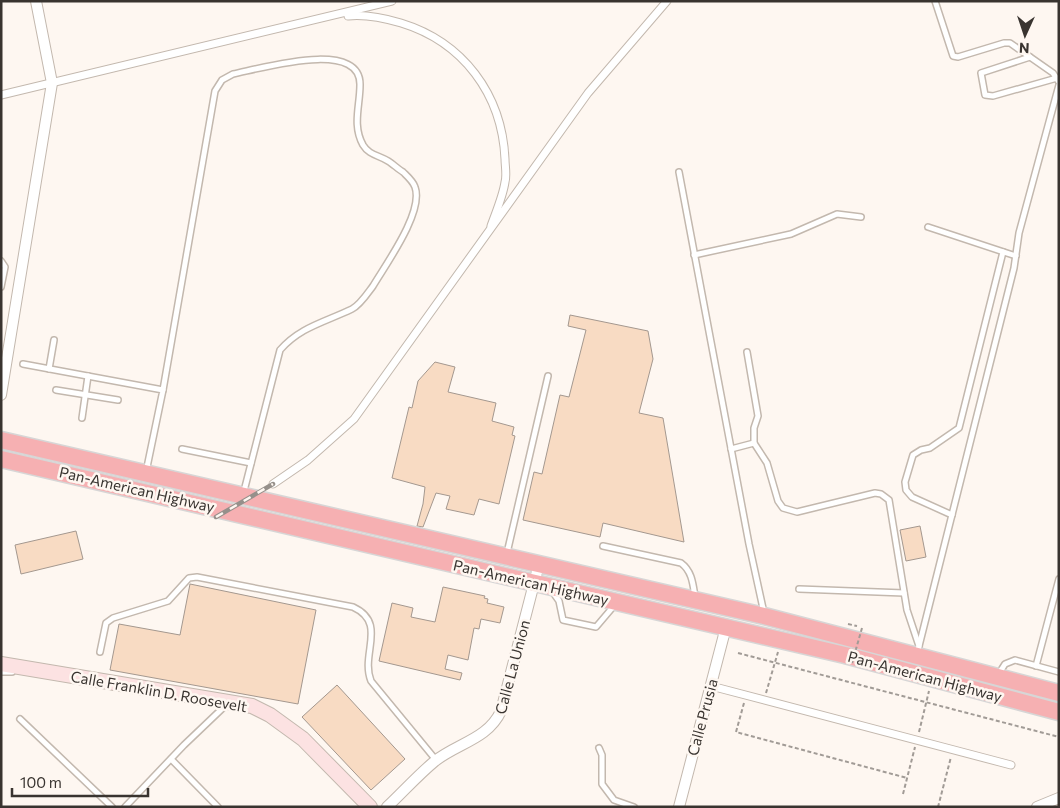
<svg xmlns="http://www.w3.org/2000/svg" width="1060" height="808" viewBox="0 0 1060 808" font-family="Commissioner,sans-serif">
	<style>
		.building { fill: #f8dbc3; stroke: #a4988f }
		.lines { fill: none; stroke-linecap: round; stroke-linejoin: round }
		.service-casing { stroke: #c3b8ae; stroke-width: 8 }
		.pedestrian-casing { stroke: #c3b8ae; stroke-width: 9 }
		.minor-casing { stroke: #c3b8ae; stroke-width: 12 }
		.secondary-casing { stroke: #c3b8ae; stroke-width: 16 }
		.trunk-casing { stroke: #d7d6d6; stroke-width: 19 }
		.path { stroke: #a19b96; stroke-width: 2; stroke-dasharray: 4 2.5; stroke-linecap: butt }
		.service { stroke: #fff; stroke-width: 5 }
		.pedestrian { stroke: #fff; stroke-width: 7 }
		.minor { stroke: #fff; stroke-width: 10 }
		.secondary { stroke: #fce2e2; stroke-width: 14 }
		.trunk { stroke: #f6b0b2; stroke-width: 16 }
		.rail-casing { stroke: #96908b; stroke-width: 4.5 }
		.rail { stroke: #fef7f1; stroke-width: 2.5; stroke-dasharray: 8; stroke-linecap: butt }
		.path-bridge { stroke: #a19b96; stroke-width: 2; stroke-dasharray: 4 2.5; stroke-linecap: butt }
		.labels { text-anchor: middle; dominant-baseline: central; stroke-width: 5; stroke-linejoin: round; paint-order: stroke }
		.street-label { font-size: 15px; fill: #393430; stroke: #fef7f1 }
	</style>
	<rect width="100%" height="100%" fill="#fef7f1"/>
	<!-- building -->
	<g class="building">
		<polygon points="570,315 648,331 653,359 639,413 663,418 684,542 603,523 600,537 523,520 534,472 542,474 560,395 569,397 586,330 568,326"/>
		<polygon points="435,362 455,367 448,392 496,403 492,421 514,427 512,435 515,436 499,504 479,499 474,515 446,509 450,496 436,493 423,527 417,526 423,504 425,487 392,478 409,407 412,408 418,381"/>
		<polygon points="920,526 926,557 906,561 900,530"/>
		<polygon points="76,531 83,559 21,574 15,545"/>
		<polygon points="190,584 316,610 298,704 110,670 119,624 180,635"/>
		<polygon points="443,587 485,596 484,598 488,599 487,603 504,607 500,623 481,619 479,629 474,628 468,660 448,655 445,669 462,673 460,680 379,661 392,603 413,608 411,617 435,622"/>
		<polygon points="337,685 405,759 371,790 302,717"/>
	</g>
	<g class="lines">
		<defs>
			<g id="service">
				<polyline points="935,1 953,56 958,57 1004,43 1010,43 1053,73 1059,82"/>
				<polyline points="1030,57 981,73 985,95 993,96 1057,78"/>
				<polyline points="679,172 749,544 764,613"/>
				<polyline points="928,227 1016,256"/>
				<polyline points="694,255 791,234 837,214 861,217"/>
				<polyline points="1,261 5,267 1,287"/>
				<polyline points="747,352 758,416 754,428 754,443 767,463 778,501 783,508 797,512 875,493 881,494 889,500 907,610 919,646"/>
				<polyline points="23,364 163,390 146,472"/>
				<polyline points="49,369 54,340"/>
				<polyline points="56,390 118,400"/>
				<path d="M163 390 215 91 222 80 233 74C259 69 361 38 360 85 360 106 352 125 363 145 369 155 378 155 388 161 393 164 398 169 403 172 407 176 413 181 415 187 424 212 386 264 373 286 367 294 360 305 352 309 325 322 300 327 280 350L243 495"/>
				<polyline points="82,418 88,376"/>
				<polyline points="182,449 251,463"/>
				<polyline points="731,449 754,443"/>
				<polyline points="952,515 912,497 906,490 905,482 913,455 921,450 930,448 959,428 1003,252"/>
				<path d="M603 546 681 563C692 571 693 584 695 597"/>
				<polyline points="507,553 548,376"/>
				<polyline points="799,589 904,593"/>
				<polyline points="552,591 559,601 563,620 596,627 613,607"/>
				<path d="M100 652 106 623 113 618 168 601 189 578 197 577 353 607C388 623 360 654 371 681L436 760"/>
				<polyline points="917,654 1014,268 1019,233 1059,85"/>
				<polyline points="1036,666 1059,579"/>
				<polyline points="1,672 12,672"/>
				<polyline points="998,675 1005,664 1015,660 1059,672"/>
				<polyline points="20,719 112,807"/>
				<polyline points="599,748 602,755 602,784 614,800 634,807"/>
				<polyline points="171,759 218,807"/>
				<polyline points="125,807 184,745 227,704"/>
			</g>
			<g id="pedestrian">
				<path d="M348 16C366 14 384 18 401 23 463 42 502 94 505 159 505 166 507 175 505 182 503 196 496 212 491 226"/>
				<polyline points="1,95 392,1"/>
				<polyline points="273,484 308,460 354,419 588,93 667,1"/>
				<polyline points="711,686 1011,765"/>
			</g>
			<g id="minor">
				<polyline points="1,395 52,83 36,1"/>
				<path d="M387 807C403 792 418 775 435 761 458 743 488 739 501 711L539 564"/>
				<polyline points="679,807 726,627"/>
				<polyline points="1037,807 1059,798"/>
			</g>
			<polyline id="secondary" points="1,664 252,706 270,715 303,739 370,807"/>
			<g id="trunk">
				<polyline points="1,440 764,616 1059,693"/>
				<polyline points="1,459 845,655 1059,712"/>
			</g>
		</defs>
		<!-- service casing -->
		<use href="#service" class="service-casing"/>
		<!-- pedestrian casing -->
		<use href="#pedestrian" class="pedestrian-casing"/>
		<!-- minor casing -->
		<use href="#minor" class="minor-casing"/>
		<!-- secondary casing -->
		<use href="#secondary" class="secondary-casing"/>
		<!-- trunk casing -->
		<use href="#trunk" class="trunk-casing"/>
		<!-- path -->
		<g class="path">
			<polyline points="848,624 857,626"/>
			<polyline points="738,653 1059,737"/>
			<polyline points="766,693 778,652"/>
			<polyline points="744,703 736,732 907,778"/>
			<polyline points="919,732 929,691"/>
			<polyline points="903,794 915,747"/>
			<polyline points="938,807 951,757"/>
		</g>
		<!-- service -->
		<use href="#service" class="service"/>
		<!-- pedestrian -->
		<use href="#pedestrian" class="pedestrian"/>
		<!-- minor -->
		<use href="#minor" class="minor"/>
		<!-- secondary -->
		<use href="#secondary" class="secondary"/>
		<!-- trunk -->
		<use href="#trunk" class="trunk"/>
		<defs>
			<polyline id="rail" points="216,517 273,484"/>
		</defs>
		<!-- rail casing -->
		<use href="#rail" class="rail-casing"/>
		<!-- rail -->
		<use href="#rail" class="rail"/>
		<!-- path-bridge -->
		<polyline class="path-bridge" points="852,663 862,628"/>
	</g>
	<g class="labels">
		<!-- street labels -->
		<g class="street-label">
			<text transform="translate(137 489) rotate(13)">Pan-American Highway</text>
			<text transform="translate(531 582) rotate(13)">Pan-American Highway</text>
			<text transform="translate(512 667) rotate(-75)">Calle La Union</text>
			<text transform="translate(925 676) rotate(15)">Pan-American Highway</text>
			<text transform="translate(159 691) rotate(10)">Calle Franklin D. Roosevelt</text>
			<text transform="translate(702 717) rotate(-75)">Calle Prusia</text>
		</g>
	</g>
	<!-- border -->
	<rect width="1060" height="808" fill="none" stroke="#393430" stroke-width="5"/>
	<!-- north arrow -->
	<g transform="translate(1025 35) rotate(183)" stroke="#fef7f1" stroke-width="4" paint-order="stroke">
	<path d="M0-4L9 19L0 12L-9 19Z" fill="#393430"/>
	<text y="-8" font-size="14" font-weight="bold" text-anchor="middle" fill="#393430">N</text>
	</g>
	<!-- scale -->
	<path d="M12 788v8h136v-8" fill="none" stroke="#393430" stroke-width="2.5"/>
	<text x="20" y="788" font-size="15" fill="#393430" stroke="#fef7f1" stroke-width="4" paint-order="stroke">100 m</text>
</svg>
